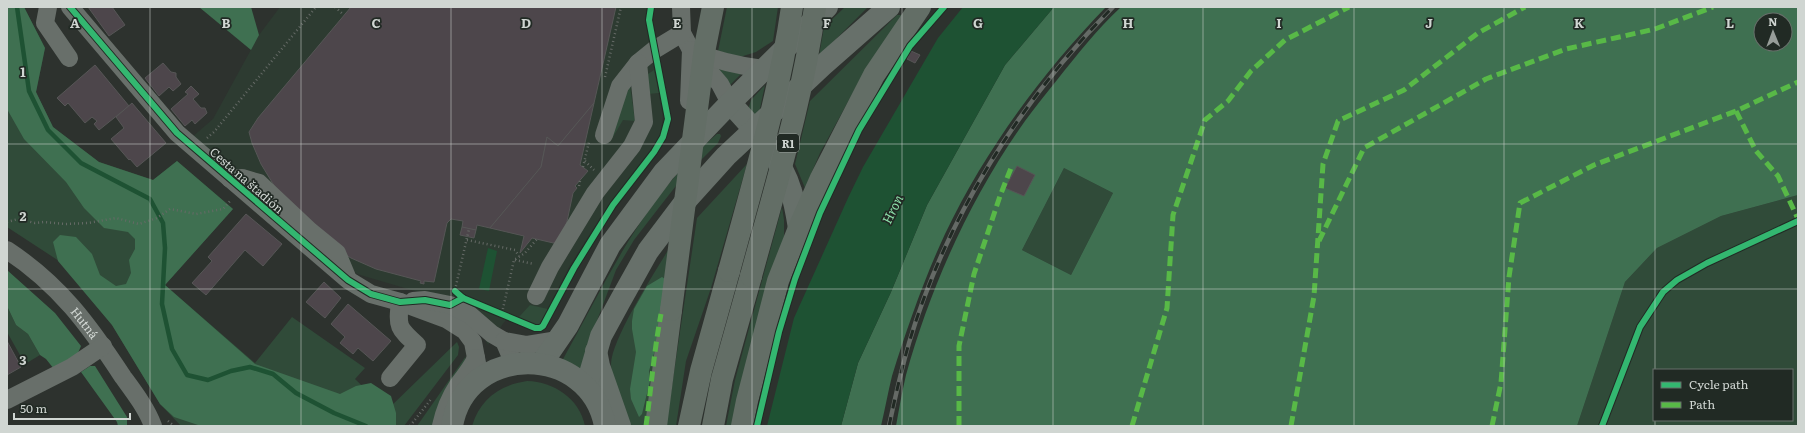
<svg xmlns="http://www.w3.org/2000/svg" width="1805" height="433" viewBox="0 0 1805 433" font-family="Literata,serif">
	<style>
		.built { fill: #2d3b31 }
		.green { fill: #304b39; fill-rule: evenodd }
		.forest { fill: #3f7051; fill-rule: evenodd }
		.water { fill: #1e5233 }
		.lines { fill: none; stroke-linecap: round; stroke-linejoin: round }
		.stream { stroke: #1e5233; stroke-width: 4.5 }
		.building { fill: #4d464b; stroke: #565656 }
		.path { stroke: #656a66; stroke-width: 2.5; stroke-dasharray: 1 3; stroke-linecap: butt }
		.minor { stroke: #686f6a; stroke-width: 18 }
		.major { stroke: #67706a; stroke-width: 22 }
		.highway { stroke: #636e66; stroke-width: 22 }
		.rail-casing { stroke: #656a66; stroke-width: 4.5 }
		.rail { stroke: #212a24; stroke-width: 3; stroke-dasharray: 9; stroke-linecap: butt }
		.highway-bridge { stroke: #636e66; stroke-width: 22 }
		.quiet { stroke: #58b947; stroke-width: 5; stroke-dasharray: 10 5; stroke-linecap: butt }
		.cycleway-casing { stroke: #212a24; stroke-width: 8 }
		.cycleway { stroke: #33b770; stroke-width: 6 }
		.grid { fill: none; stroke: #d0d6d2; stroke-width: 1; stroke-opacity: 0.55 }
		.labels { text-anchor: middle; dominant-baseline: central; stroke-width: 3.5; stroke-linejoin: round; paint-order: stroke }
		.shield { fill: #212a24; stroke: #9ca29e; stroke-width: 1 }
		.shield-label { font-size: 11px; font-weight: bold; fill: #d0d6d2 }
		.street-label { font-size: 12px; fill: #d0d6d2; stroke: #212a24 }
		.water-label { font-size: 13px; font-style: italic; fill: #8de0aa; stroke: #212a24 }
		.grid-label { font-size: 13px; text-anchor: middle; font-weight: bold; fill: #d0d6d2; stroke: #212a24; stroke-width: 3.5; stroke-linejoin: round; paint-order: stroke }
	</style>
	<rect width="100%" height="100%" fill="#2d322e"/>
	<!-- built -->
	<polygon class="built" points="280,7 647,7 645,19 663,117 660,135 650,151 607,207 569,267 540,324 537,325 510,314 488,345 473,316 442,299 357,274 211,150 191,138 213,119 259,35"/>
	<!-- green -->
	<g class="green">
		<polygon points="7,7 24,7 45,48 36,92 53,127 99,162 153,180 177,161 233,209 165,285 255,363 292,317 365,368 355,379 387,410 457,342 459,347 458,355 404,426 181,426 160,404 112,325 59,261 7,227"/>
		<polygon points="727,7 778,7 773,41 756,52 740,57 718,51"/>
		<polygon points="845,7 868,7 819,56 824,27"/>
		<polygon points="897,15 901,15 901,18 868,65 820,153 805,188 795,164 810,101"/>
		<polygon points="719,69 743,72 730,85"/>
		<polygon points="654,70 659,93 647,94 645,76"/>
		<polygon points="765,85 759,113 755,115 748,110 751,100"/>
		<polygon points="630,86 635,121 623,120 610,142 624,100"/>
		<path d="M717 134H720L721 136 718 143 679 182 661 205 634 240 616 270 589 342 585 375 562 361C608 278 643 198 717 134Z"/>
		<polygon points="747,164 711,288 686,361 676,426 666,426 697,218"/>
		<polygon points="1064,168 1113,193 1071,275 1022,250"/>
		<path d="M1798 195V426H1577L1625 282 1657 248 1721 216ZM1654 370H1792V420H1654Z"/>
		<polygon points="782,207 784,220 784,237 733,426 726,426 735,380"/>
		<path d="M670 247 648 426H628C622 407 611 385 611 364 612 338 655 272 670 247Z"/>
		<polygon points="530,305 548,309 540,324 537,325 519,317"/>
		<polygon points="7,306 16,325 28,334 40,355 25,364 7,332"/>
		<polygon points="466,356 463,367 433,426 417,426"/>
		<path d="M527 381C554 382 579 398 585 426H472C480 399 500 385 527 381Z"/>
	</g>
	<!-- forest -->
	<g class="forest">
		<polygon points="7,7 24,7 45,48 36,92 53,127 99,162 153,180 177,161 233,209 165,285 255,364 340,394 356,386 371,383 391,396 396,413 396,426 198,425 174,417 160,404 112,325 58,261 53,242 60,235 76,237 92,254 100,275 116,286 126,284 131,273 129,260 135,249 135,239 128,232 104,228 84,208 66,182 24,139 7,109"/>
		<polygon points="199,7 251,7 259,35 251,50"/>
		<path d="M1054 7H1106C1042 73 985 150 945 234 924 279 907 328 892 376 888 392 885 409 881 426H841L858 363 891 292 927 205 1005 65Z"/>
		<path d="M1121 7H1798V195L1721 216 1657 248 1625 282 1577 426H896C899 409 902 392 906 375 931 285 971 197 1025 121 1035 107 1046 94 1057 80 1077 55 1097 29 1121 7ZM1761 20H1785V44H1761ZM1064 168 1113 193 1071 275 1022 250Z"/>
		<polygon points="7,270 55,313 81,346 78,353 54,369 46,359 40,355 28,334 16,325 7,306"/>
		<polygon points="662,277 665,279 655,350 649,371 650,381 642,414 639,417 631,399 630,389 636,352 632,329 632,321 634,309 647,286"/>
		<polygon points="90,366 95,366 127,417 127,426 118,426 117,422 81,372"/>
	</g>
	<!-- water -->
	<g class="water">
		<polygon points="963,7 1054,7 1005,65 927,205 891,292 858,363 841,426 767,426 794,318 848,198 863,167 938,38"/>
		<polygon points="488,248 497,251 489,291 479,289"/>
	</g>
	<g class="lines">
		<!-- stream -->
		<polyline class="stream" points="17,7 29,91 48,130 81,163 150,199 163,223 165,248 162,304 172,349 187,375 208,380 231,371 250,367 273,374 296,393 334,413 366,426"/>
	</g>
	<!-- building -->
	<g class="building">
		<polygon points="88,7 112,7 125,25 109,36"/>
		<polygon points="351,7 616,7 594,103 558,146 547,137 541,167 490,228 477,225 476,230 469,229 462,227 463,221 451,219 447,223 434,282 424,281 424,284 420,283 421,281 376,269 351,258 327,243 278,192 261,164 252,143 249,132 258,118"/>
		<polygon points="911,51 920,55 915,63 907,59"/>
		<polygon points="163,63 171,72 176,73 176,77 181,84 173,91 169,87 159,96 145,78"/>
		<polygon points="95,65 129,106 99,130 94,124 97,121 92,117 85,123 68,103 65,106 57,98"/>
		<polygon points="191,86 199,94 193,99 201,108 205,108 207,113 195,124 192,120 185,126 171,109 188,94 185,92"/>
		<polygon points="132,103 166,143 137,167 130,159 129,160 111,139 124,128 116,117"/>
		<polygon points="594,103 580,165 588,171 575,186 577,188 573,193 562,245 532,238 520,253 524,236 490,228 541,167 547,137 558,146"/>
		<polygon points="1017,166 1035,175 1024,196 1005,188"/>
		<polygon points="246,214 282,244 263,266 245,250 206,295 192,283 212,261 208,257"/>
		<polygon points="462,227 476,230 474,238 460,235"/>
		<polygon points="324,282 341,298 325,318 306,302"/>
		<polygon points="348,304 391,341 373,361 358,348 353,354 340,343 345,337 331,324"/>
		<polygon points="7,341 21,367 7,375"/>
	</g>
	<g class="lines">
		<!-- path -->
		<g class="path">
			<polyline points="335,7 344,15"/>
			<polyline points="605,77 621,7"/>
			<polyline points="207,138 214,132 316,7"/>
			<polyline points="585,161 594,170"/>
			<polyline points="583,167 589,142"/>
			<polyline points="579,186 580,181"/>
			<polyline points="7,222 18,219 35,223 44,222 65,224 88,223 116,218 139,224 157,218 170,209 196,214 223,209 231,200"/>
			<polyline points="467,240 515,250 519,256"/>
			<polyline points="515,260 534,264"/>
			<polyline points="455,290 469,229"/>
			<polyline points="502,313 514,260 525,253 537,239"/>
			<polyline points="168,421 174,426"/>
			<polyline points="410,426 432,398"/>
		</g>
		<!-- minor -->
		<g class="minor">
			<polyline points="48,7 45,23 69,58"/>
			<polyline points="70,7 177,133 348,280 371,294 400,302 446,319 465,331 473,342 480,379"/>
			<polyline points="681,7 682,33 691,50 720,84 730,103"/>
			<path d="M693 51C717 61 739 66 764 69"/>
			<polyline points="689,101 691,50"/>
			<polyline points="604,135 620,86 638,63 654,50 682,33"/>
			<polyline points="230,179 242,178 259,183 310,231 337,253 347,277"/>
			<path id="s1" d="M7 250C60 285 89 325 123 377 134 392 147 409 153 426"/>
			<polyline points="536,296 550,267 595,193 632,146 644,122 638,63"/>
			<polyline points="413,301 425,300 450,305 470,315 492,334 504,341 514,364"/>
			<polyline points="504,341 527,345 558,340"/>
			<path d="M390 378 417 345C398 328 397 327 400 302"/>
			<polyline points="7,400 72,367 103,346"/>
			<path d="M441 426C444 412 450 397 458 385 465 375 471 369 476 358"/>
		</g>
		<!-- major -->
		<g class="major">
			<path d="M730 103C754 129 781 157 791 191 795 203 797 216 799 228"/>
			<polyline points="596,351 599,366 620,426"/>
			<polyline points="542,363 568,325 610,245 664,172 730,103 827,7"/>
			<polyline points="586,387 601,336 619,303 648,251 688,198 726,156 823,65 889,7"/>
			<path d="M452 426C466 342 590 343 605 426"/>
		</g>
		<!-- highway -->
		<g class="highway">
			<polyline points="656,426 671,310"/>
			<polyline points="689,426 701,371 729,271"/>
			<polyline points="713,426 722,379 751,276"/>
			<polyline points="742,426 747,401 778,281 799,228 821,178 874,75 920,7"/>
		</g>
		<defs>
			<path id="rail" d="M889 426C895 398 901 371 909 343 946 218 1021 99 1113 7"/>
		</defs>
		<!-- rail casing -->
		<use href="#rail" class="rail-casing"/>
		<!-- rail -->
		<use href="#rail" class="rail"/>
		<!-- highway-bridge -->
		<g class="highway-bridge">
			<path d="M729 271C753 183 779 97 792 7"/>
			<path d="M751 276C775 187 803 99 815 7"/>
			<polyline points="671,310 705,47 713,7"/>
		</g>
		<!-- quiet -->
		<g class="quiet">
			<polyline points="1736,111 1756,151 1778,176 1798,219"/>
			<polyline points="1319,241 1364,148 1486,79 1566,49 1655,29 1713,7"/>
			<path d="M646 426C651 389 654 351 661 314"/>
			<polyline points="959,426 959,346 974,274 1000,196 1011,168"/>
			<polyline points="1132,426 1167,308 1173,215 1205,120 1228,101 1251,71 1285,40 1349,7"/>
			<polyline points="1291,426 1314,296 1323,164 1338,121 1404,90 1478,33 1525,7"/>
			<polyline points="1492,426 1501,383 1509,277 1520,203 1594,165 1736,111 1798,82"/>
		</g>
		<defs>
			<g id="cycleway">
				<polyline points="70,7 177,133 348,280 371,294 400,302 425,300 450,305 463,298"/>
				<polyline points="455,291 463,298 535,328 540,328 543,326 574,268 613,205 654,152 663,137 668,119 649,20 651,7"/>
				<polyline points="757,426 779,332 795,279 820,213 859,130 910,46 944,7"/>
				<polyline points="1602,426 1640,327 1663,292 1677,280 1707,263 1798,221"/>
			</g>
		</defs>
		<!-- cycleway casing -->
		<use href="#cycleway" class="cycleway-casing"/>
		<!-- cycleway -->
		<use href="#cycleway" class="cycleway"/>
	</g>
	<!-- grid -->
	<path class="grid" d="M150 7V426M301 7V426M451 7V426M602 7V426M752 7V426M902 7V426M1053 7V426M1203 7V426M1354 7V426M1504 7V426M1655 7V370M7 144H1798M7 289H1798M1655 420V426"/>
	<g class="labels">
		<!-- shield labels -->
		<rect class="shield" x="777" y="134" width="22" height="18" rx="3"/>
		<g class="shield-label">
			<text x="788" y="143">R1</text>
		</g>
		<!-- street labels -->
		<g class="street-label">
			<text transform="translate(247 180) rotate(41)">Cesta na štadión</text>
			<text stroke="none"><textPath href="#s1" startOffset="107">Hutná</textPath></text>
		</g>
		<!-- water labels -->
		<g class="water-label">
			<text transform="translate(892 209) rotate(-64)">Hron</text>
		</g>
	</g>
	<g class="grid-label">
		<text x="75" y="28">A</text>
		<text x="226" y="28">B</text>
		<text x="376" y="28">C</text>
		<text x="526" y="28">D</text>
		<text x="677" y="28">E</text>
		<text x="827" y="28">F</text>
		<text x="978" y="28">G</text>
		<text x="1128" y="28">H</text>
		<text x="1279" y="28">I</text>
		<text x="1429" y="28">J</text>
		<text x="1579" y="28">K</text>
		<text x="1730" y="28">L</text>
		<text x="23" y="77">1</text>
		<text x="23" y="221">2</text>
		<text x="23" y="365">3</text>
	</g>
	<!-- border -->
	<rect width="1805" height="433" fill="none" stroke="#d0d6d2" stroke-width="16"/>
	<!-- legend -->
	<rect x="1653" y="369" width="140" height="52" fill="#212a24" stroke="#676f6a"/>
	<rect x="1661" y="382" width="20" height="6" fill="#33b770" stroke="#676f6a"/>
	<text x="1689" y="389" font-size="12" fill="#d0d6d2">Cycle path</text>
	<rect x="1661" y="402" width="20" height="6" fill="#58b947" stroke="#676f6a"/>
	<text x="1689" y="409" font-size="12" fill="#d0d6d2">Path</text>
	<!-- north arrow -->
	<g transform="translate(1773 32) rotate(359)"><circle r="19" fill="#212a24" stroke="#676f6a"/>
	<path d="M0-3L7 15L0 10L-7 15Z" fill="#979d99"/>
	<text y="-6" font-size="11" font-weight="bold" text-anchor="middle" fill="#d0d6d2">N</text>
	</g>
	<!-- scale -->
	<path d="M14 413v6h116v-6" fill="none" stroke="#d0d6d2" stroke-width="2"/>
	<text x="20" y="413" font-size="12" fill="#d0d6d2" stroke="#212a24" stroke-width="3" paint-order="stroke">50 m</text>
</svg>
